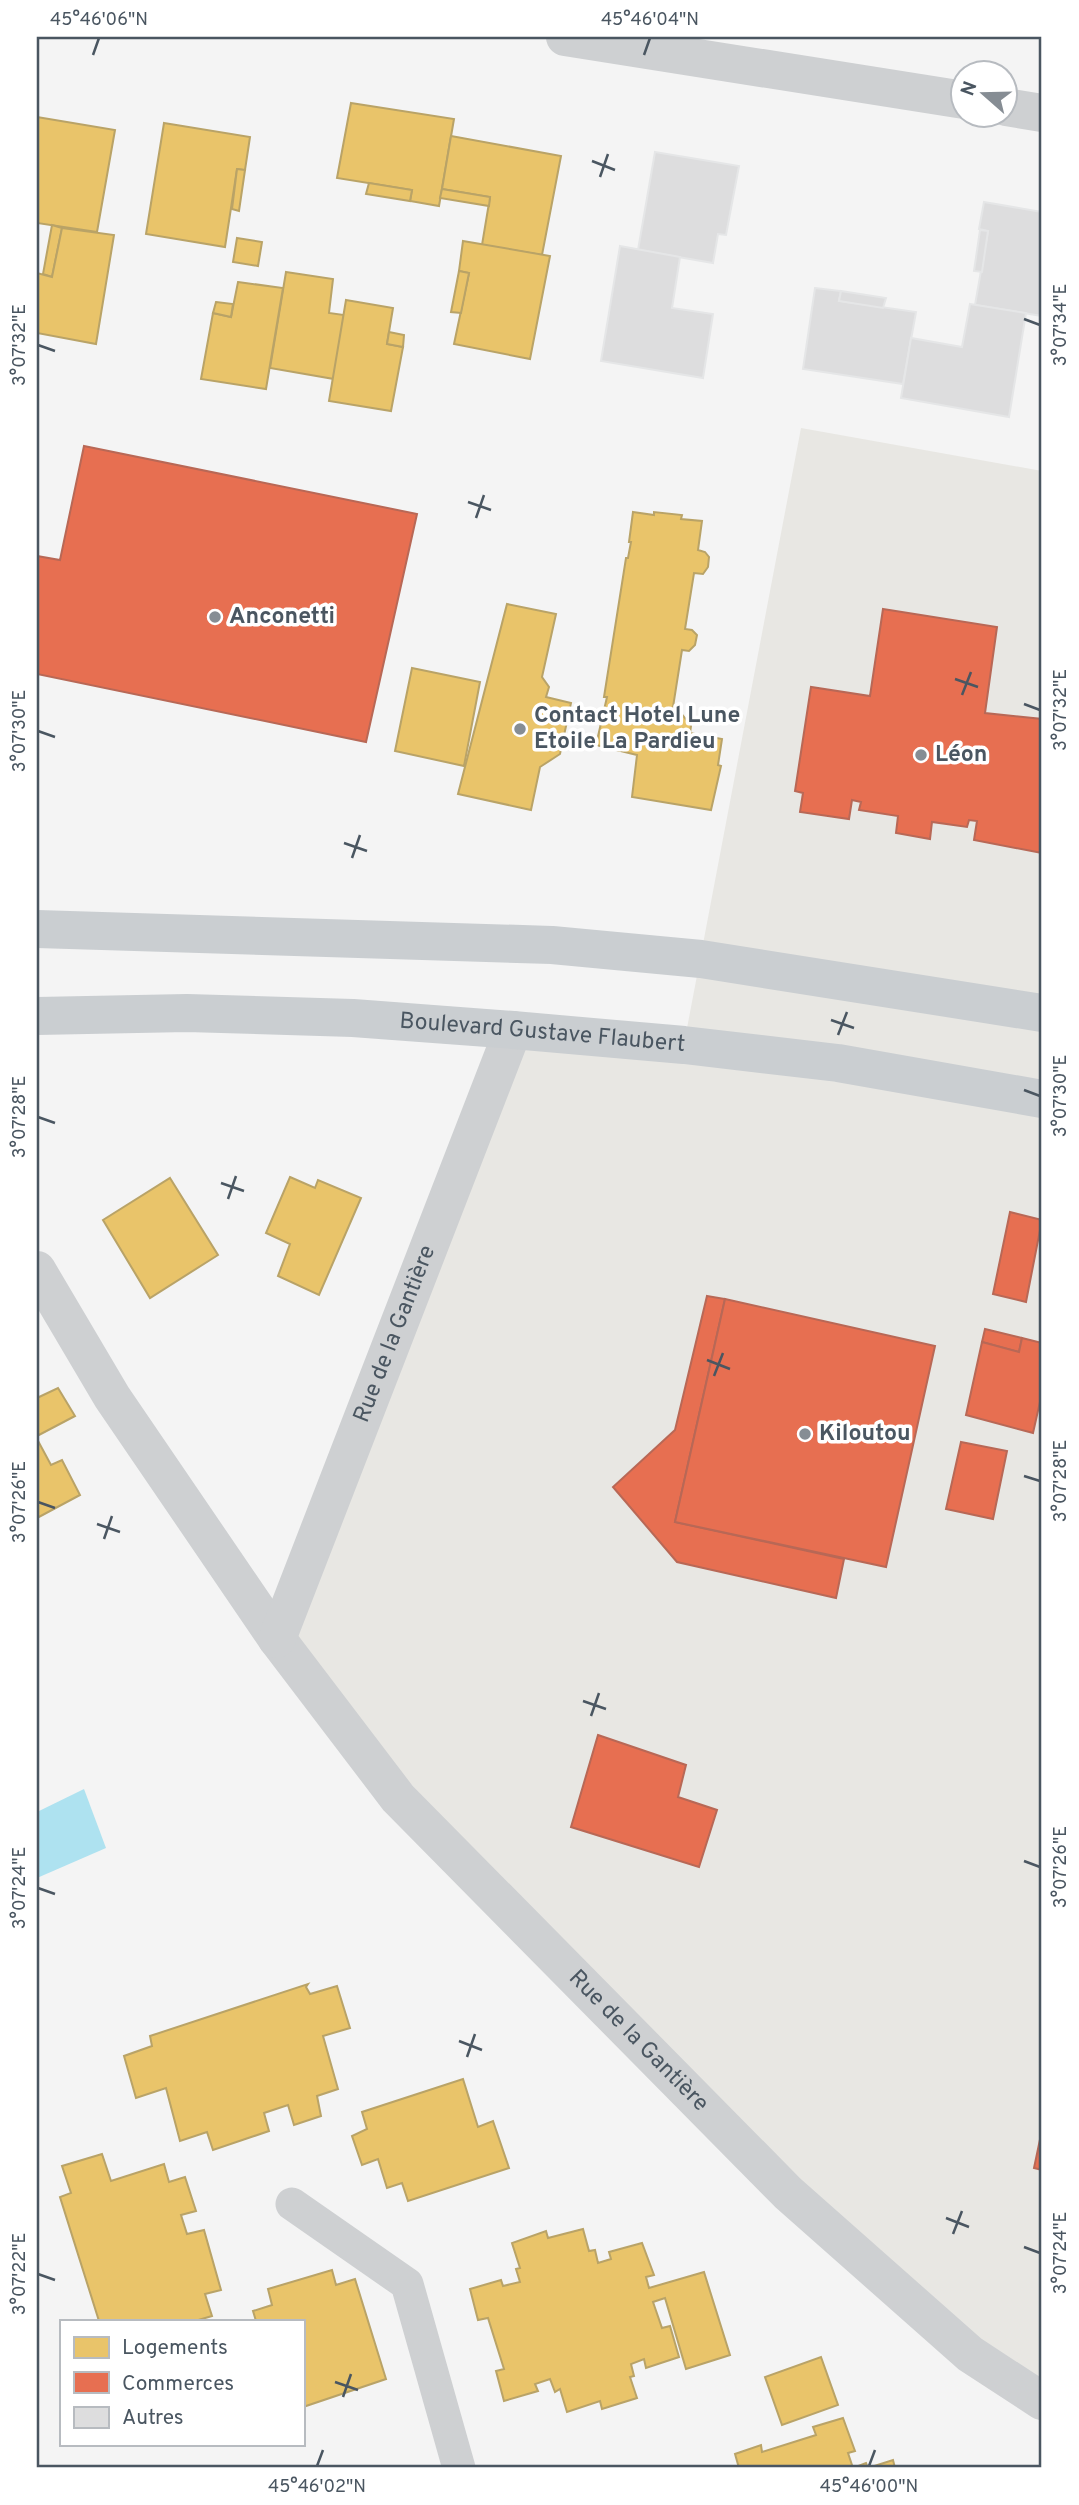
<svg xmlns="http://www.w3.org/2000/svg" width="1079" height="2505" viewBox="0 0 1079 2505" font-family="Overpass,sans-serif">
	<style>
		.commercial { fill: #e8e7e3 }
		.water { fill: #aee2f0 }
		.homes { fill: #e9c46a; stroke: #b9a367; stroke-width: 2 }
		.shops { fill: #e76f51; stroke: #b86856; stroke-width: 2 }
		.building { fill: #ddddde; stroke: #e5e6e7; stroke-width: 2 }
		.lines { fill: none; stroke-linecap: round; stroke-linejoin: round }
		.lane { stroke: #ced0d2; stroke-width: 33 }
		.street { stroke: #ced0d2; stroke-width: 38 }
		.primary { stroke: #caced1; stroke-width: 38 }
		.ticks { fill: none; stroke: #4a5661; stroke-width: 2.5 }
		.poi-dot { fill: #868d94; stroke: #fff; stroke-width: 2.5 }
		.labels { text-anchor: middle; dominant-baseline: central; stroke-width: 7; stroke-linejoin: round; paint-order: stroke }
		.poi-label { font-size: 23px; font-weight: bold; fill: #4a5661; stroke: #fff; text-anchor: start }
		.street-label { font-size: 23px; fill: #4a5661; stroke: #fff }
		.neatline { fill: none; stroke: #4a5661; stroke-width: 2.5 }
		.ticks-label { font-size: 18px; text-anchor: middle; fill: #4a5661 }
	</style>
	<rect width="100%" height="100%" fill="#f4f4f4"/>
	<!-- commercial -->
	<polygon class="commercial" points="801,428 1042,471 1042,2401 788,2193 277,1639 513,1030 684,1044"/>
	<!-- water -->
	<polygon class="water" points="84,1789 106,1848 37,1878 37,1812"/>
	<!-- homes -->
	<g class="homes">
		<polygon points="351,103 454,119 439,206 410,201 412,190 337,178"/>
		<polygon points="37,117 115,130 97,232 37,223"/>
		<polygon points="164,123 250,137 245,170 237,169 225,247 146,234"/>
		<polygon points="451,136 561,156 542,255 482,245 490,197 442,189"/>
		<polygon points="237,169 245,170 239,211 232,209"/>
		<polygon points="369,183 412,190 410,201 366,194"/>
		<polygon points="442,189 490,197 489,206 440,198"/>
		<polygon points="52,225 62,228 52,277 43,274"/>
		<polygon points="62,228 114,235 96,344 37,333 37,273 52,277"/>
		<polygon points="237,238 262,242 258,266 233,262"/>
		<polygon points="463,241 550,256 530,359 454,344 469,273 459,271"/>
		<polygon points="459,271 469,273 461,313 451,312"/>
		<polygon points="286,272 333,279 329,313 344,315 334,379 270,368"/>
		<polygon points="238,282 283,288 266,389 201,379 213,313 231,317"/>
		<polygon points="346,300 393,308 387,344 403,347 391,411 329,401"/>
		<polygon points="216,302 233,304 231,317 213,313"/>
		<polygon points="389,332 404,335 403,347 387,344"/>
		<polygon points="633,512 654,515 654,512 682,515 681,519 702,521 698,550 705,552 709,557 708,567 703,574 694,573 685,629 692,630 697,635 695,645 689,651 682,650 673,707 677,708 691,726 690,733 722,739 718,765 721,766 711,810 632,797 637,755 596,745 607,697 604,697 626,558 628,558 631,542 629,542"/>
		<polygon points="507,604 556,614 542,677 549,687 546,697 571,703 560,754 540,767 531,810 458,794"/>
		<polygon points="412,668 480,682 464,766 395,751"/>
		<polygon points="290,1177 315,1188 318,1180 361,1198 319,1295 278,1276 290,1244 266,1233"/>
		<polygon points="170,1178 218,1255 150,1298 103,1220"/>
		<polygon points="58,1388 75,1416 37,1436 37,1398"/>
		<polygon points="37,1439 51,1465 62,1460 80,1495 37,1518"/>
		<polygon points="308,1984 306,1987 310,1994 337,1986 350,2028 323,2036 338,2089 317,2096 321,2116 294,2125 288,2105 264,2113 269,2131 213,2150 207,2132 180,2141 166,2088 136,2098 124,2056 152,2046 150,2036"/>
		<polygon points="463,2079 478,2127 493,2121 509,2168 408,2201 402,2183 387,2188 378,2159 362,2165 352,2136 367,2129 362,2112"/>
		<polygon points="102,2154 111,2181 164,2164 169,2182 185,2177 196,2211 181,2215 187,2234 204,2230 221,2290 205,2294 212,2316 195,2321 99,2321 60,2197 71,2193 62,2166"/>
		<polygon points="583,2229 589,2251 595,2250 598,2263 611,2259 609,2252 642,2243 654,2275 646,2277 649,2288 704,2272 730,2355 686,2369 665,2298 653,2302 662,2328 670,2326 679,2357 646,2368 644,2359 631,2364 634,2376 630,2377 637,2398 602,2409 600,2401 567,2412 560,2389 555,2392 550,2379 535,2384 538,2391 504,2401 496,2371 504,2369 488,2318 478,2320 470,2289 501,2280 503,2286 520,2282 516,2269 520,2268 512,2243 546,2231 548,2238"/>
		<polygon points="332,2270 336,2285 355,2279 386,2379 303,2407 303,2321 256,2321 253,2311 272,2305 268,2289"/>
		<polygon points="821,2357 838,2405 782,2425 765,2377"/>
		<polygon points="843,2418 855,2451 848,2453 853,2468 866,2463 868,2468 893,2460 895,2468 739,2468 735,2454 761,2445 762,2452 816,2435 813,2427"/>
	</g>
	<!-- shops -->
	<g class="shops">
		<polygon points="84,446 417,514 366,742 37,674 37,556 60,560"/>
		<polygon points="883,609 997,627 985,713 1042,719 1042,853 974,840 977,821 969,820 967,827 932,822 930,839 896,833 898,816 859,810 861,802 852,800 849,819 800,812 803,793 795,791 811,687 870,696"/>
		<polygon points="1010,1212 1042,1220 1026,1302 993,1294"/>
		<polygon points="707,1296 725,1299 675,1522 844,1559 836,1598 677,1562 613,1487 675,1430"/>
		<polygon points="725,1299 935,1346 886,1567 675,1522"/>
		<polygon points="985,1329 1022,1338 1019,1352 982,1342"/>
		<polygon points="1022,1338 1042,1343 1042,1393 1033,1433 966,1415 982,1342 1019,1352"/>
		<polygon points="961,1442 1007,1451 993,1519 946,1509"/>
		<polygon points="598,1735 686,1765 678,1797 717,1810 699,1867 571,1827"/>
		<polygon points="1042,2130 1042,2170 1034,2168"/>
	</g>
	<!-- building -->
	<g class="building">
		<polygon points="655,152 739,166 726,235 718,234 713,263 638,250"/>
		<polygon points="984,202 1042,212 1042,316 975,305 988,231 979,229"/>
		<polygon points="980,230 988,231 982,272 974,271"/>
		<polygon points="620,246 680,257 672,308 713,314 703,378 601,361"/>
		<polygon points="815,288 841,291 839,301 916,312 903,384 803,369"/>
		<polygon points="841,291 886,298 883,308 839,301"/>
		<polygon points="970,304 1026,313 1009,417 901,398 911,338 962,347"/>
	</g>
	<g class="lines">
		<!-- lane -->
		<polyline class="lane" points="292,2204 407,2284 459,2468"/>
		<!-- street -->
		<g class="street">
			<polyline points="565,37 964,100"/>
			<polyline points="1006,107 1042,113"/>
			<path id="s1" d="M37 1270 112 1397 277 1639 398 1798 788 2193 970 2354 1042 2401"/>
			<path id="s2" d="M277 1639 513 1030"/>
		</g>
		<!-- primary -->
		<g class="primary">
			<polyline points="37,929 552,945 701,959 1042,1013"/>
			<path id="s3" d="M37 1016 187 1013 353 1018 513 1030 684 1045 838 1063 1042 1099"/>
		</g>
	</g>
	<!-- ticks -->
	<path class="ticks" d="M93 55 99 38M644 55 650 38M592 161 615 170M600 177 608 154M1024 319 1040 325M38 345 55 351M468 502 491 510M476 518 484 495M955 679 978 687M962 695 971 672M1024 704 1040 710M38 731 55 737M344 843 367 851M352 858 360 835M831 1020 854 1028M838 1035 847 1012M1024 1090 1040 1096M38 1117 55 1123M221 1183 244 1191M228 1199 236 1176M707 1360 730 1369M714 1376 723 1353M1024 1476 1040 1481M38 1502 55 1508M97 1524 120 1532M104 1539 112 1516M583 1701 606 1709M591 1716 599 1693M1024 1861 1040 1867M38 1888 55 1894M459 2041 482 2050M467 2057 475 2034M946 2218 969 2227M953 2234 962 2211M1024 2247 1040 2253M38 2274 55 2280M335 2382 358 2390M343 2397 351 2374M317 2466 323 2450M869 2466 875 2450"/>
	<!-- markers -->
	<g class="poi-dot">
		<circle cx="215" cy="617" r="7"/>
		<circle cx="520" cy="729" r="7"/>
		<circle cx="921" cy="755" r="7"/>
		<circle cx="805" cy="1434" r="7"/>
	</g>
	<g class="labels">
		<!-- poi labels -->
		<g class="poi-label">
			<text x="229" y="617">Anconetti</text>
			<text x="534" y="716">Contact Hotel Lune<tspan x="534" dy="26">Etoile La Pardieu</tspan></text>
			<text x="935" y="755">Léon</text>
			<text x="819" y="1434">Kiloutou</text>
		</g>
		<!-- street labels -->
		<g class="street-label">
			<text stroke="none"><textPath href="#s3" startOffset="506">Boulevard Gustave Flaubert</textPath></text>
			<text stroke="none"><textPath href="#s2" startOffset="327">Rue de la Gantière</textPath></text>
			<text stroke="none"><textPath href="#s1" startOffset="982">Rue de la Gantière</textPath></text>
		</g>
	</g>
	<!-- border -->
	<rect width="1079" height="2505" fill="none" stroke="#ffffff" stroke-width="77"/>
	<!-- legend -->
	<rect x="60" y="2320" width="245" height="126" fill="#ffffff" stroke="#b7bbc0" stroke-width="2"/>
	<rect x="74" y="2337" width="35" height="21" fill="#e9c46a" stroke="#b7bbc0" stroke-width="2"/>
	<text x="122" y="2354" font-size="21" fill="#4a5661">Logements</text>
	<rect x="74" y="2372" width="35" height="21" fill="#e76f51" stroke="#b7bbc0" stroke-width="2"/>
	<text x="122" y="2390" font-size="21" fill="#4a5661">Commerces</text>
	<rect x="74" y="2407" width="35" height="21" fill="#ddddde" stroke="#b7bbc0" stroke-width="2"/>
	<text x="122" y="2424" font-size="21" fill="#4a5661">Autres</text>
	<!-- north arrow -->
	<g transform="translate(984 94) rotate(290)"><circle r="33" fill="#ffffff" stroke="#b7bbc0" stroke-width="2"/>
	<path d="M0-5L12 26L0 18L-12 26Z" fill="#868d94"/>
	<text y="-10" font-size="19" font-weight="bold" text-anchor="middle" fill="#4a5661">N</text>
	</g>
	<rect x="38" y="38" width="1002" height="2428" class="neatline"/>
	<g class="ticks-label">
		<text x="99" y="25">45°46'06"N</text>
		<text x="650" y="25">45°46'04"N</text>
		<text transform="translate(1060 325) rotate(-90)" y="6">3°07'34"E</text>
		<text transform="translate(19 345) rotate(-90)" y="6">3°07'32"E</text>
		<text transform="translate(1060 710) rotate(-90)" y="6">3°07'32"E</text>
		<text transform="translate(19 731) rotate(-90)" y="6">3°07'30"E</text>
		<text transform="translate(1060 1096) rotate(-90)" y="6">3°07'30"E</text>
		<text transform="translate(19 1117) rotate(-90)" y="6">3°07'28"E</text>
		<text transform="translate(1060 1481) rotate(-90)" y="6">3°07'28"E</text>
		<text transform="translate(19 1502) rotate(-90)" y="6">3°07'26"E</text>
		<text transform="translate(1060 1867) rotate(-90)" y="6">3°07'26"E</text>
		<text transform="translate(19 1888) rotate(-90)" y="6">3°07'24"E</text>
		<text transform="translate(1060 2253) rotate(-90)" y="6">3°07'24"E</text>
		<text transform="translate(19 2274) rotate(-90)" y="6">3°07'22"E</text>
		<text x="317" y="2492">45°46'02"N</text>
		<text x="869" y="2492">45°46'00"N</text>
	</g>
</svg>
